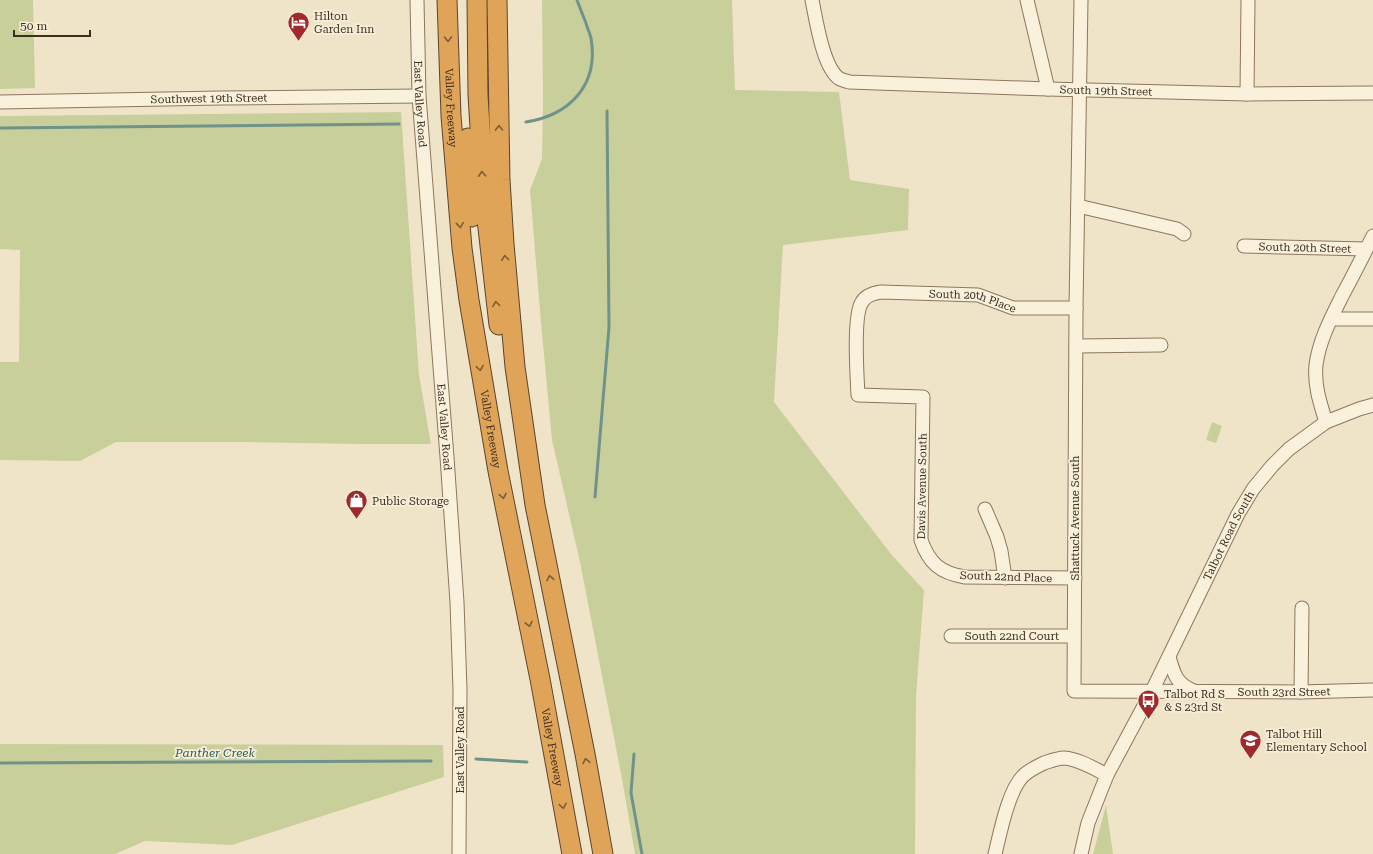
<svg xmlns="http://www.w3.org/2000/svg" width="1373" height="854" viewBox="0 0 1373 854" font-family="'Roboto Serif',serif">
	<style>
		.green { fill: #c9cf9b }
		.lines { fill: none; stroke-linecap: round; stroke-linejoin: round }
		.stream { stroke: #6f938a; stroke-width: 3 }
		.minor-casing { stroke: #8d765c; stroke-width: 15 }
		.highway-casing { stroke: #5b4430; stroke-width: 21 }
		.minor { stroke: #faf1dc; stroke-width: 13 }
		.highway { stroke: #e0a458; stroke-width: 19 }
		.oneway { stroke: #7e5d36 }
		.labels { text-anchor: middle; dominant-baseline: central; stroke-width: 3.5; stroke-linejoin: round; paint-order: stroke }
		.poi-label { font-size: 11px; fill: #3d2e20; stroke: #f7eed8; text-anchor: start }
		.street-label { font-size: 11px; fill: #3d2e20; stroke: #f7eed8 }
		.water-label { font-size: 12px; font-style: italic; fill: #2f5d5a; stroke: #f7eed8 }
	</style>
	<rect width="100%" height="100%" fill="#f0e4c8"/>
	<!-- green -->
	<g class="green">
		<polygon points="0,0 33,0 35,88 0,89"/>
		<polygon points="542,0 732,0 735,90 839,92 850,180 909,189 908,230 783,245 774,402 891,554 924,590 916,696 915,854 635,854 622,779 580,562 552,440 541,323 530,190 542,159 543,99"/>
		<polygon points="401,112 419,375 431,444 359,444 240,442 116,442 80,461 0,460 0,362 19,362 20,250 0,249 0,116"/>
		<polygon points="1212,422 1222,426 1216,443 1206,440"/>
		<polygon points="0,744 443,745 444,777 232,845 145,841 115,854 0,854"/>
		<polygon points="1106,805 1113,854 1093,854"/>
	</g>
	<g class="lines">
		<!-- stream -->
		<g class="stream">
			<path d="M526 122C570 115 599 85 591 38 590 33 587 28 586 23 583 16 580 8 577 0"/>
			<polyline points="1,128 399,124"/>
			<polyline points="595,497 609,327 607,111"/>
			<polyline points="634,754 631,793 642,854"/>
			<polyline points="476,759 527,762"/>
			<polyline points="0,763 431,761"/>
		</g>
		<defs>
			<g id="minor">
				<path id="s1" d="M417 0 419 96 447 457 457 602 460 690 459 854"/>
				<path id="s2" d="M812 0C816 19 823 69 840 79 842 80 846 81 849 82L1048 89 1247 94 1373 93"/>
				<polyline points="1027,0 1048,89"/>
				<path id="s3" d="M1081 0 1076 308 1074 691 1301 692 1373 690"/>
				<polyline points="1247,94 1248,0"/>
				<path id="s4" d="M0 102 221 98 419 96"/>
				<polyline points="1078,206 1177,229 1184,234"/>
				<path id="s5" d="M1244 246 1366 249"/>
				<polyline points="1331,319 1373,319"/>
				<polyline points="1076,346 1161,345"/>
				<path d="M1326 422C1320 403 1314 385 1316 365 1319 341 1331 318 1342 296 1353 276 1363 256 1373 236"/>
				<polyline points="985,509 997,537 1001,551 1005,578"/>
				<path id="s6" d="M1075 578 965 577C940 573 929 563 921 540L923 397 858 395C857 376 853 315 862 302 866 295 874 293 881 292L978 295 1013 308H1076"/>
				<path id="s7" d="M951 636H1074"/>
				<path d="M1169 657C1174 674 1176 684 1194 691"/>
				<polyline points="1301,692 1302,608"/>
				<path d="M995 854C1000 834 1008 791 1023 776 1029 770 1036 767 1044 763 1050 761 1058 758 1064 758 1079 759 1095 769 1107 775"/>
				<path id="s8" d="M1081 854 1088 823 1107 775 1152 691 1238 514 1253 489 1272 466 1289 449 1326 422 1359 409 1373 405"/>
			</g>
			<g id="highway">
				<path id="s9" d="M447 0 451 116 462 248 469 300 498 471 540 679 572 854"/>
				<polyline points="477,0 478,95 484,193 499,325"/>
				<polyline points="497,0 500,180 504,244 515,367 535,505 585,754 603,854"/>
				<polyline points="468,138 472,217"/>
			</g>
		</defs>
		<!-- minor casing -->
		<use href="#minor" class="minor-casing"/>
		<!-- highway casing -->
		<use href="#highway" class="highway-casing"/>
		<!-- minor -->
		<use href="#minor" class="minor"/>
		<!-- highway -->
		<use href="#highway" class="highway"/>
	</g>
	<!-- one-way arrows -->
	<defs><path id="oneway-chevron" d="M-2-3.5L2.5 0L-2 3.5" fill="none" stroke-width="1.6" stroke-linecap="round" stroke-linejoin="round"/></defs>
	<g class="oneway">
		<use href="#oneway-chevron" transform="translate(448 39) rotate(89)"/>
		<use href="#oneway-chevron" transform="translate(499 128) rotate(-91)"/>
		<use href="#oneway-chevron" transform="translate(482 174) rotate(-93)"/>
		<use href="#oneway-chevron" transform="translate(460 225) rotate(84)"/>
		<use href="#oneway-chevron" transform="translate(505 258) rotate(-95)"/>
		<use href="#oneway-chevron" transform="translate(496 304) rotate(-98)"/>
		<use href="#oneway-chevron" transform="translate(480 368) rotate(81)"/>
		<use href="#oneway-chevron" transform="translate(503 496) rotate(79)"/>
		<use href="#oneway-chevron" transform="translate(550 578) rotate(-101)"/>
		<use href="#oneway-chevron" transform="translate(529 624) rotate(78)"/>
		<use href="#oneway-chevron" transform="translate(586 761) rotate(-101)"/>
		<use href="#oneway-chevron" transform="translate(563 806) rotate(80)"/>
	</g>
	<!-- icons -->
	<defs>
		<symbol id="hotel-pin" viewBox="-11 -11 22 30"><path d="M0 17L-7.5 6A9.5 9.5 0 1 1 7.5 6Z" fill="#9e2a2b" stroke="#f7eed8"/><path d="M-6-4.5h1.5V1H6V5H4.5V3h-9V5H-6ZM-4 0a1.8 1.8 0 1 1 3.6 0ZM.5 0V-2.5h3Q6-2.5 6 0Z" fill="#fff"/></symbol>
		<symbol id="shop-pin" viewBox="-11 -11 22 30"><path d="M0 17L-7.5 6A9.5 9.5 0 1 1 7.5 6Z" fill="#9e2a2b" stroke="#f7eed8"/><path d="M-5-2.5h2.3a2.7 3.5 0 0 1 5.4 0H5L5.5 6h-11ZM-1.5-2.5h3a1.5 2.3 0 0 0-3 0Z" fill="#fff"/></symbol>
		<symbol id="bus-pin" viewBox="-11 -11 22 30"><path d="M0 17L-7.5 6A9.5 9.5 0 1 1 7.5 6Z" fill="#9e2a2b" stroke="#f7eed8"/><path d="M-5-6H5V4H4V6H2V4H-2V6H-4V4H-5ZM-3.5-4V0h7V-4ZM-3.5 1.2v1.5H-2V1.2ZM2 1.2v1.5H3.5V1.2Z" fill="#fff"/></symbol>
		<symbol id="school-pin" viewBox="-11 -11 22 30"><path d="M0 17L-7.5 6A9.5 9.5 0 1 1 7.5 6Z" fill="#9e2a2b" stroke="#f7eed8"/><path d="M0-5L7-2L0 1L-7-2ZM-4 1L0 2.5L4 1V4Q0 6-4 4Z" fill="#fff"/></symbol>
	</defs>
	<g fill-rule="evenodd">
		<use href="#hotel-pin" x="286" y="10" width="25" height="34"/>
		<use href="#shop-pin" x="344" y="488" width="25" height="34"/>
		<use href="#bus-pin" x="1136" y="688" width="25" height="34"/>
		<use href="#school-pin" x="1238" y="728" width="25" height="34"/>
	</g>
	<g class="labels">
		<!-- poi labels -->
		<g class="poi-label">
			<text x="314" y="16">Hilton<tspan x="314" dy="13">Garden Inn</tspan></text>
			<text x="372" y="501">Public Storage</text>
			<text x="1164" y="694">Talbot Rd S<tspan x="1164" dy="13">&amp; S 23rd St</tspan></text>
			<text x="1266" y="734">Talbot Hill<tspan x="1266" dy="13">Elementary School</tspan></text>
		</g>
		<!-- street labels -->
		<g class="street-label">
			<text stroke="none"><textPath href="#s2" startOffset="352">South 19th Street</textPath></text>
			<text stroke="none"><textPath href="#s4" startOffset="209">Southwest 19th Street</textPath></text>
			<text stroke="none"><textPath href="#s1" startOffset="104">East Valley Road</textPath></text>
			<text stroke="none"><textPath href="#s9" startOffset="108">Valley Freeway</textPath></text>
			<text stroke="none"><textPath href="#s5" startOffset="61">South 20th Street</textPath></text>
			<text stroke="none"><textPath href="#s6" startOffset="588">South 20th Place</textPath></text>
			<text stroke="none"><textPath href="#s1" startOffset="428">East Valley Road</textPath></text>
			<text stroke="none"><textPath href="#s9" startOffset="432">Valley Freeway</textPath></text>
			<text stroke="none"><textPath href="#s6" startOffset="225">Davis Avenue South</textPath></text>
			<text transform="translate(1075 518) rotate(-90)">Shattuck Avenue South</text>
			<text stroke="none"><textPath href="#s8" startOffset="352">Talbot Road South</textPath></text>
			<text transform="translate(1006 577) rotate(2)">South 22nd Place</text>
			<text stroke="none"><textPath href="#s7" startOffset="61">South 22nd Court</textPath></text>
			<text stroke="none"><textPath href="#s3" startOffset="901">South 23rd Street</textPath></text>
			<text stroke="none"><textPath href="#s9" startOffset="756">Valley Freeway</textPath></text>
			<text transform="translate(460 750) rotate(-90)">East Valley Road</text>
		</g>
		<!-- water labels -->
		<g class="water-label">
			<text x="215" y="753">Panther Creek</text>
		</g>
	</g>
	<!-- scale -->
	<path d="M14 30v6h76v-6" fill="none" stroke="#3d2e20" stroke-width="2"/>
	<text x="20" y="30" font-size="12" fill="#3d2e20" stroke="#f7eed8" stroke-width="3" paint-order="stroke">50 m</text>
</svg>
